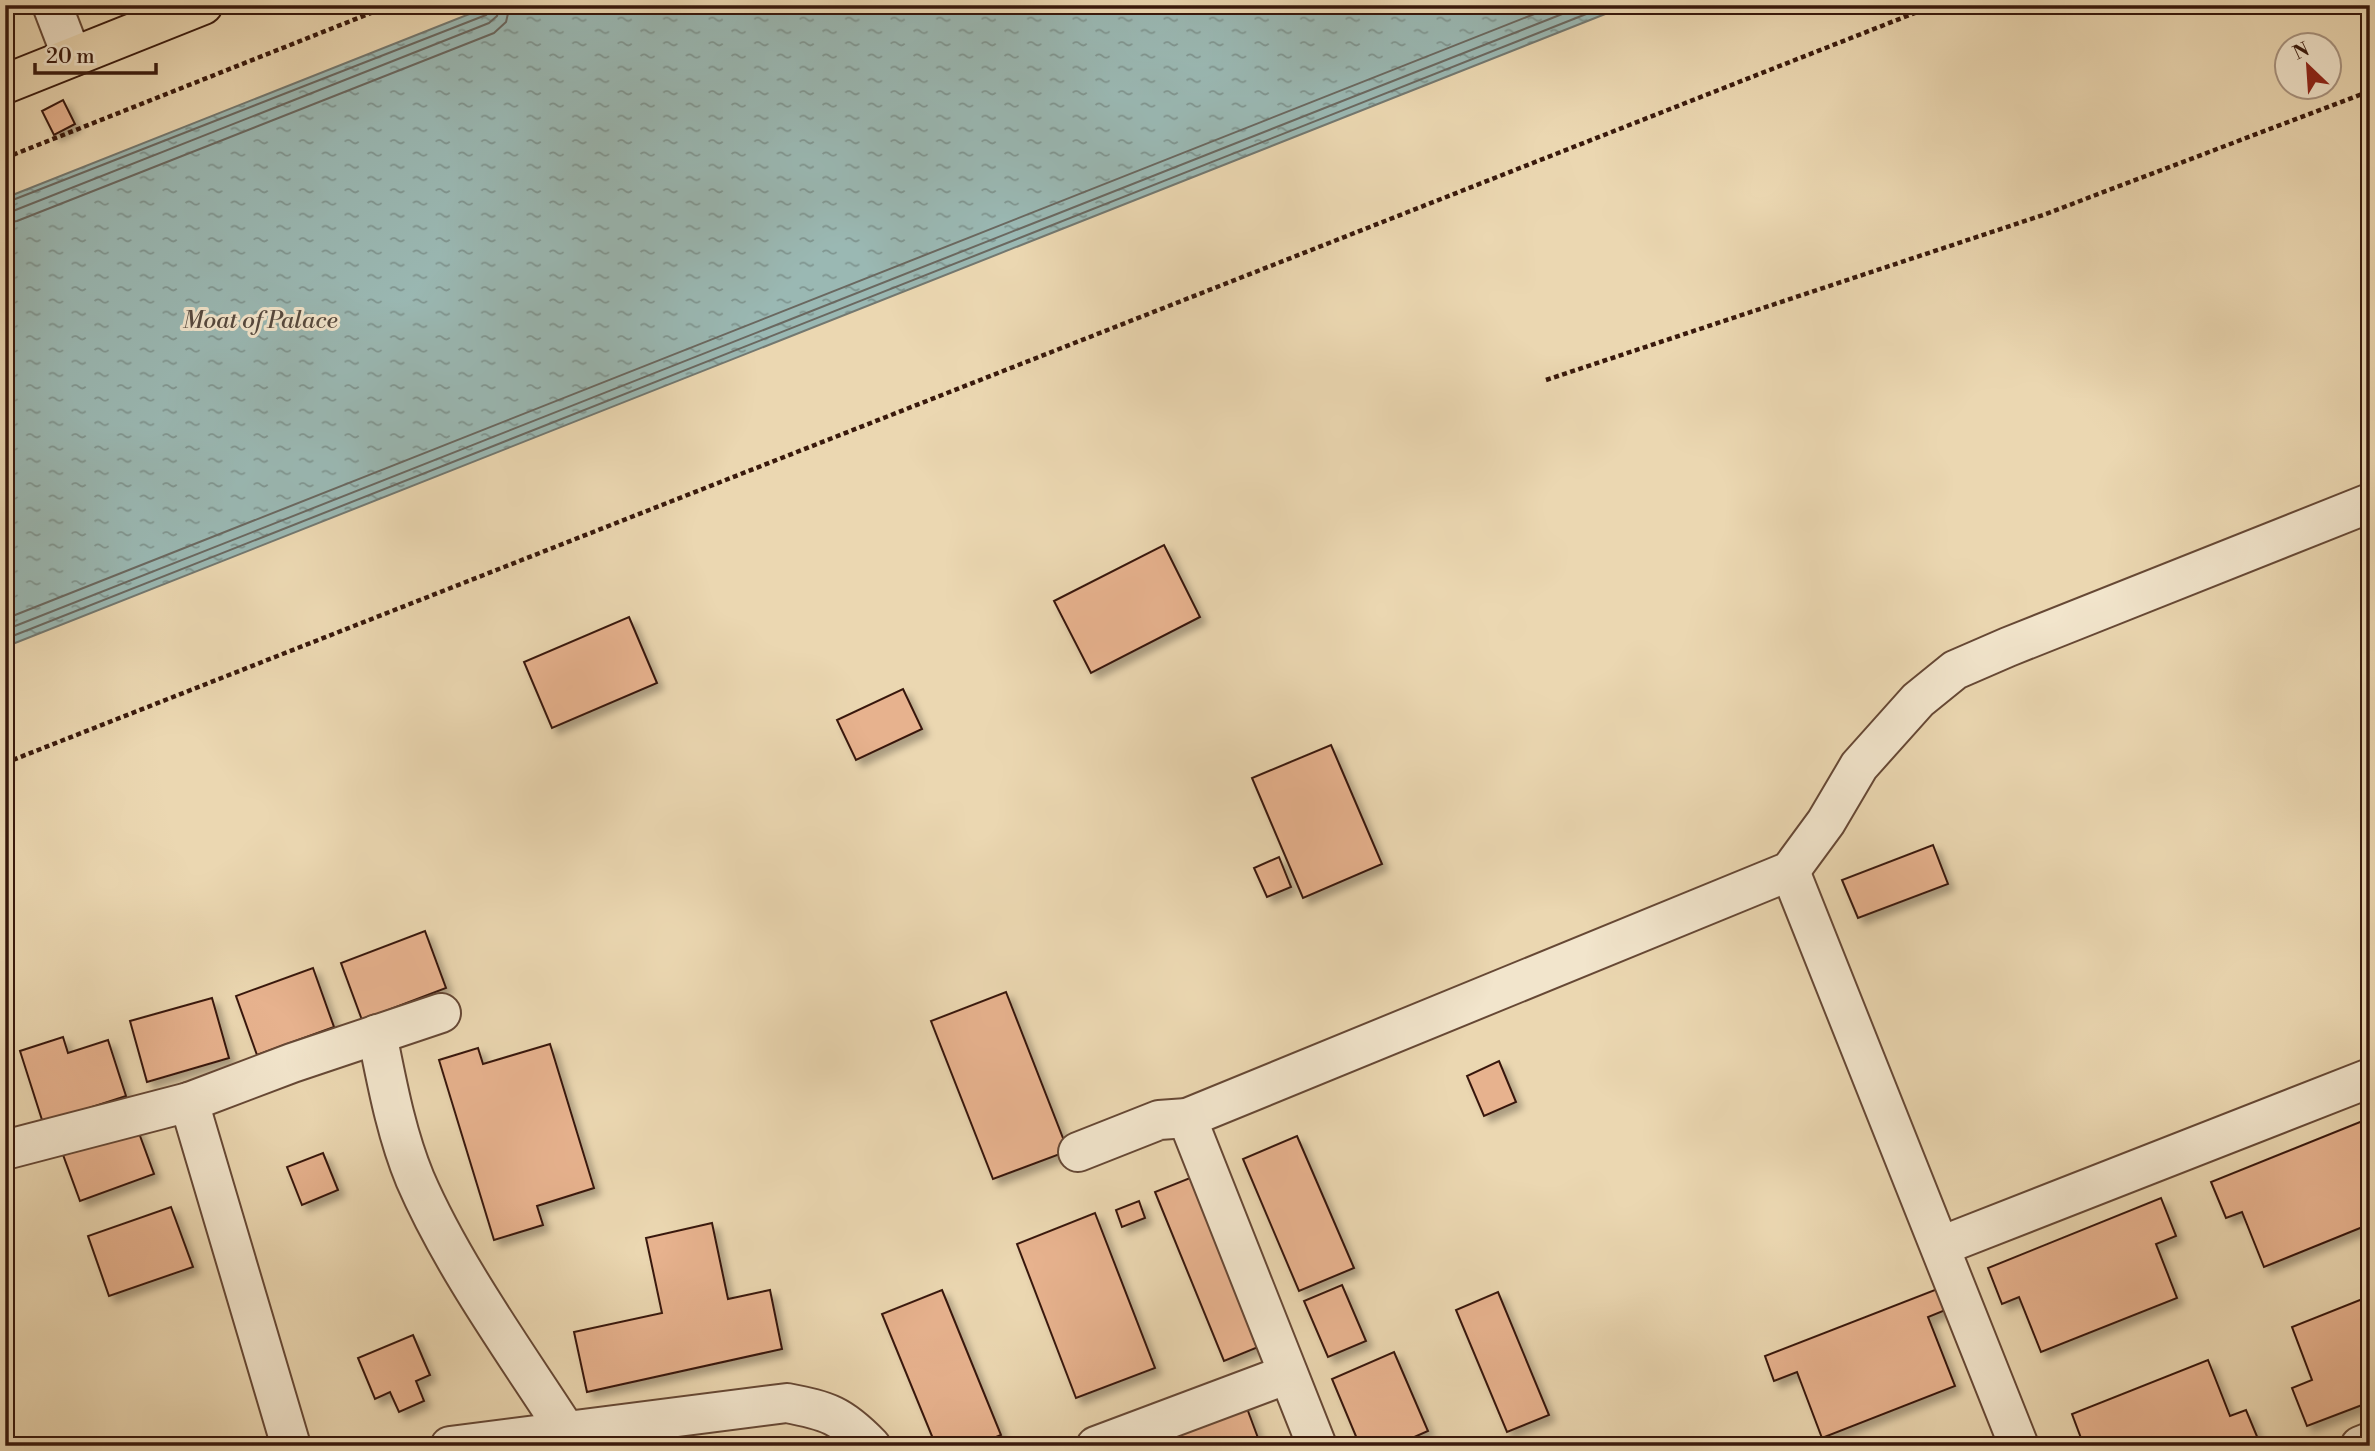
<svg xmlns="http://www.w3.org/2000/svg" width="2375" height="1451" viewBox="0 0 2375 1451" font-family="'Libre Bodoni',serif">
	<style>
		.water { fill: url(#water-ripples); stroke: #737870; stroke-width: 2 }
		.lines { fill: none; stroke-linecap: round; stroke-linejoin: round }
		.shore { stroke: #6a6860; stroke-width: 2 }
		.building { fill: #e7b28e; stroke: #39190c; stroke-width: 2; filter: url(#shadow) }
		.minor-casing { stroke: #664835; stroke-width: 42 }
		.major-casing { stroke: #39190c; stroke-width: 42 }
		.path { stroke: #39190c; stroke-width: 4.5; stroke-dasharray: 5 3.5; stroke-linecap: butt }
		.minor { stroke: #f2e5cc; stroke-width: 38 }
		.major { stroke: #ebd7b1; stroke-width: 38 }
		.labels { text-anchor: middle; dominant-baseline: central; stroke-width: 6; stroke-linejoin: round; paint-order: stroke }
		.water-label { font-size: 24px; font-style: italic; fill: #56493e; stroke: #f2e5cc }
	</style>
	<defs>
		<pattern id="water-ripples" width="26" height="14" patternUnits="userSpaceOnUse" patternTransform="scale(1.75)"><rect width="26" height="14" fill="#9ab8b3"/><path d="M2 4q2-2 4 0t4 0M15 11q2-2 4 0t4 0" fill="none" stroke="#7f9590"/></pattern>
		<filter id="shadow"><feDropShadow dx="6" dy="6" stdDeviation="3.5" flood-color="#0004"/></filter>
	</defs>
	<rect width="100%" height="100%" fill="#ebd7b1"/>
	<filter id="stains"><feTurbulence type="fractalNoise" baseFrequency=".00286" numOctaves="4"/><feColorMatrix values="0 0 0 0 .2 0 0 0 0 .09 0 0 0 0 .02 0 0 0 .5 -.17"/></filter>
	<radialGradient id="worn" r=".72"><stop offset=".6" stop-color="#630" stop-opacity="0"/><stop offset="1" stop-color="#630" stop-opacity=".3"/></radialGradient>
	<!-- water -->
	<polygon class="water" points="492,5 1628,5 5,647 5,198"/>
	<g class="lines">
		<!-- shore -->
		<g class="shore">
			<polyline points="5,203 486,15 490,11 491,5"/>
			<polyline points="5,212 13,211 489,23 497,16 500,5"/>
			<polyline points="5,223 17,221 494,33 506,22 510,5"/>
			<polyline points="5,619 1557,5"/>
			<polyline points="5,630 1585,5"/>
			<polyline points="5,639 1609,5"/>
		</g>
	</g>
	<!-- building -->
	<g class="building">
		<polygon points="63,100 75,124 54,135 42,111"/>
		<polygon points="1164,545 1200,617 1091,673 1054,601"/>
		<polygon points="629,617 657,683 552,728 524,662"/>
		<polygon points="903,689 922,729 856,760 837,720"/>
		<polygon points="1331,745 1382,864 1303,898 1252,778"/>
		<polygon points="1933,845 1948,884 1858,918 1842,880"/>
		<polygon points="1279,857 1291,887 1267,897 1254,868"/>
		<polygon points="425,931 446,988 362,1020 341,963"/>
		<polygon points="313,968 334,1027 257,1055 236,996"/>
		<polygon points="1006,992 1068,1151 993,1179 931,1021"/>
		<polygon points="212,998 229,1058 147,1082 130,1021"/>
		<polygon points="63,1037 68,1053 108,1040 126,1096 43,1123 20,1051"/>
		<polygon points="550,1044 594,1188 537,1206 543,1225 494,1240 439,1060 478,1048 483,1064"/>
		<polygon points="1499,1061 1516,1102 1484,1116 1467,1076"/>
		<polygon points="2370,1118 2370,1224 2264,1267 2242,1212 2226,1218 2211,1182"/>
		<polygon points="136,1125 154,1174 80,1201 62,1152"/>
		<polygon points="1297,1136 1354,1268 1299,1291 1243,1159"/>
		<polygon points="323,1153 338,1190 302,1205 287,1167"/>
		<polygon points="1200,1174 1268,1343 1224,1361 1155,1192"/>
		<polygon points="2161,1198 2176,1236 2156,1244 2177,1298 2041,1352 2019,1297 2002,1304 1988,1268"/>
		<polygon points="1139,1201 1145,1218 1122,1227 1116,1210"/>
		<polygon points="171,1207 193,1267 109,1296 88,1236"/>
		<polygon points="1095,1213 1155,1368 1076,1398 1017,1244"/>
		<polygon points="712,1223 728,1299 770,1290 782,1349 587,1392 574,1332 662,1313 646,1238"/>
		<polygon points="1342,1285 1366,1341 1328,1357 1304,1301"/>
		<polygon points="1940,1288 1948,1309 1928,1317 1955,1386 1822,1438 1797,1372 1774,1381 1765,1356"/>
		<polygon points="942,1290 1001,1435 974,1446 936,1446 882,1314"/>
		<polygon points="1498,1292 1549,1415 1507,1432 1456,1310"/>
		<polygon points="2370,1296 2370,1402 2307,1426 2292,1388 2312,1380 2292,1327"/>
		<polygon points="413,1335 430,1375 416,1381 424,1401 399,1412 390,1392 375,1399 358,1358"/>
		<polygon points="1394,1352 1428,1431 1394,1446 1360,1446 1332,1379"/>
		<polygon points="2208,1360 2230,1416 2246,1410 2261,1446 2084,1446 2072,1414"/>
		<polygon points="1245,1403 1261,1446 1130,1446"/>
		<polygon points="80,1438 83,1446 63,1446"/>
	</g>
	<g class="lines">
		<defs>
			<g id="minor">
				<polyline points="52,5 72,57"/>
				<polyline points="1790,871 2019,1446"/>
				<path d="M377 1034C387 1083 396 1133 415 1179 452 1265 515 1352 566 1431"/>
				<polyline points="189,1102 291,1446"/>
				<polyline points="1187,1118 1317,1446"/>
				<polyline points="5,1150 189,1102 292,1063 441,1013"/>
				<polyline points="1078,1152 1159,1120 1187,1118 1790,871 1826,822 1859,766 1918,700 1955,670 2008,647 2370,503"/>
				<polyline points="1941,1246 2370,1078"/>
				<path d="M450 1446 787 1403C828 1411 841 1415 871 1446"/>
				<polyline points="1096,1446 1288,1374"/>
				<polyline points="2360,1446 2370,1442"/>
			</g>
			<polyline id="major" points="5,84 203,5"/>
		</defs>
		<!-- minor casing -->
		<use href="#minor" class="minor-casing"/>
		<!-- major casing -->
		<use href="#major" class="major-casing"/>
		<!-- path -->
		<g class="path">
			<polyline points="5,158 391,5"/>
			<polyline points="1546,380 2043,215 2370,91"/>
			<polyline points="5,763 1935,5"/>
		</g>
		<!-- minor -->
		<use href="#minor" class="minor"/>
		<!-- major -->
		<use href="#major" class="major"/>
	</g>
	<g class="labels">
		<!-- water labels -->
		<g class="water-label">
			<text x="260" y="321">Moat of Palace</text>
		</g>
	</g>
	<!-- margin -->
	<rect width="2375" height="1451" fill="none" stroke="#ebd7b1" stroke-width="28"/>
	<rect x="7" y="7" width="2361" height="1437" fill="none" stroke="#39190c" stroke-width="3.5"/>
	<rect x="14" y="14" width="2347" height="1423" fill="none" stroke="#39190c" stroke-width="2"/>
	<!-- north arrow -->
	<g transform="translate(2308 66) rotate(335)"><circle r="33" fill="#f2e5cc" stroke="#a8937f" stroke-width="2"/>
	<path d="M0-5L12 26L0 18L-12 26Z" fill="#8f2418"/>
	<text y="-10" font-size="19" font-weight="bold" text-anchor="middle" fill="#39190c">N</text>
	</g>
	<!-- scale -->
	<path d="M35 63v10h121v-10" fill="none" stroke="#39190c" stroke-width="3.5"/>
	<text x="46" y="63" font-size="21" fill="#39190c" stroke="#f2e5cc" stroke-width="5" paint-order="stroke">20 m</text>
	<rect width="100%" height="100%" filter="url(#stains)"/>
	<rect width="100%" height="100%" fill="url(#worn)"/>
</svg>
